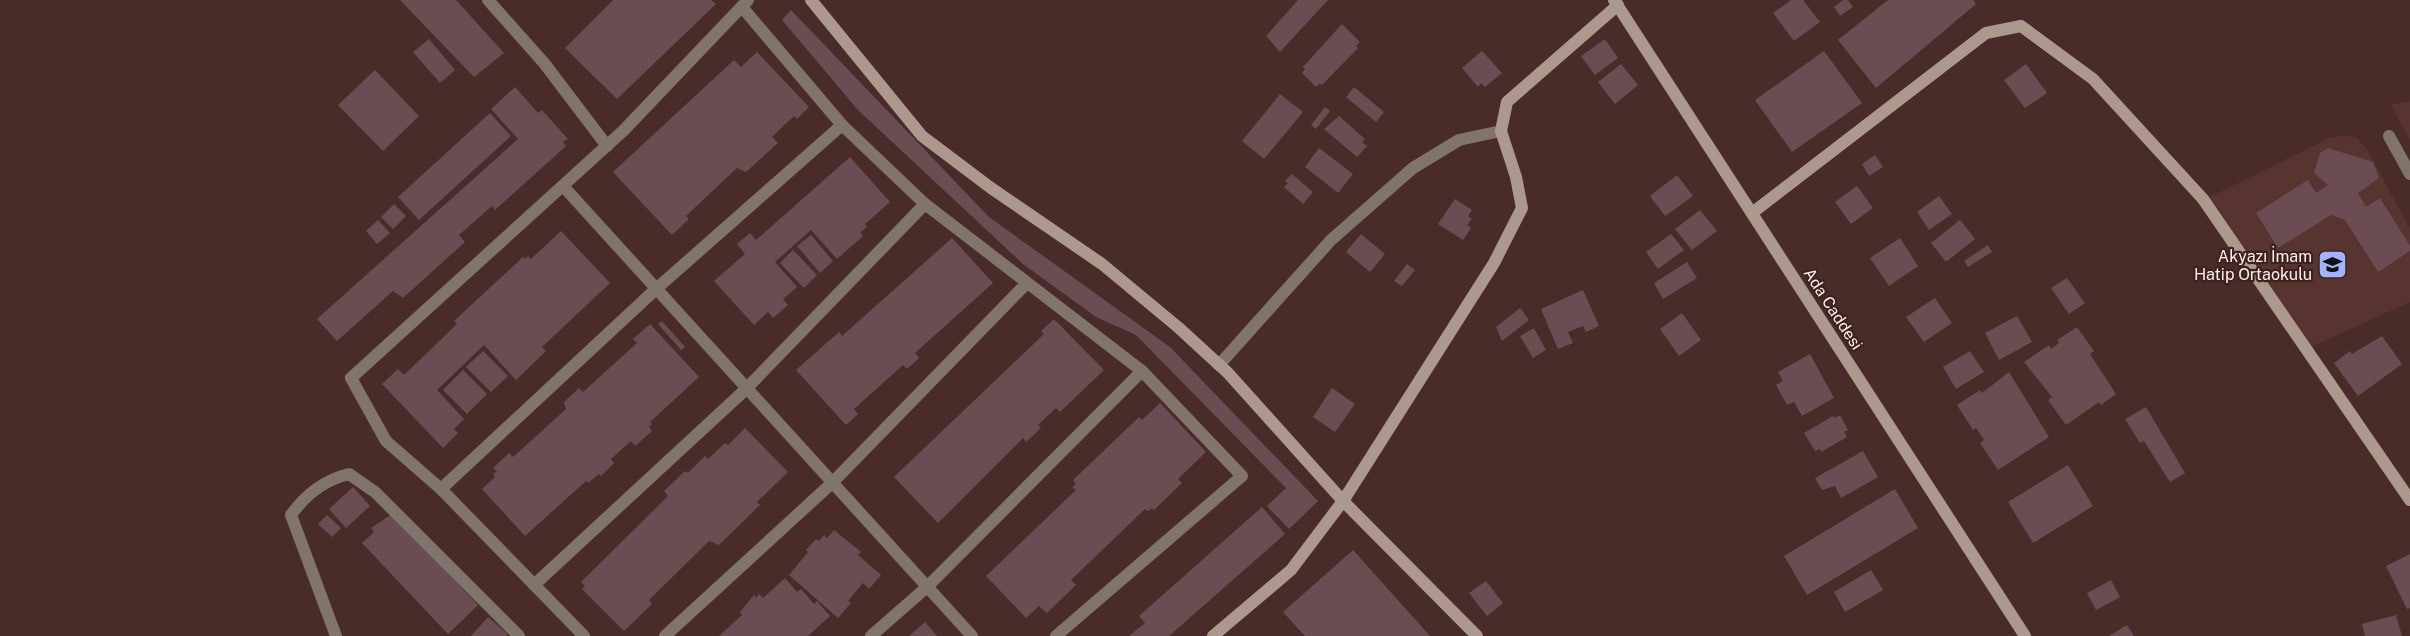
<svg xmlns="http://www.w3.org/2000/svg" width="2410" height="636" viewBox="0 0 2410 636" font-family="'Public Sans',sans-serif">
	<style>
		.built { fill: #583430 }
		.building { fill: #6b4c53 }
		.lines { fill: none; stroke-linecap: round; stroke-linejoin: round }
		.street { stroke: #81746d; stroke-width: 12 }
		.secondary { stroke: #ac988d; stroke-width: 12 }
		.labels { text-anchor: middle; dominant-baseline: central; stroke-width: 4.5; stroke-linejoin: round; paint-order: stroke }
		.poi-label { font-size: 16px; fill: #feefec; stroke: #3e221f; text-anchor: end }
		.street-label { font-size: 16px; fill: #feefec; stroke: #3e221f }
	</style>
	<rect width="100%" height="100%" fill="#492c29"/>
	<!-- built -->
	<g class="built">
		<polygon points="2410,101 2410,141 2391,105"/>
		<polygon points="2343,136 2356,137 2367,149 2410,229 2410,302 2311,347 2210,197 2329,138"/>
	</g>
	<!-- building -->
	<g class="building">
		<polygon points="400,0 456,0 504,53 474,77"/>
		<polygon points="613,0 711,0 716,4 617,99 565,48"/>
		<polygon points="1298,0 1328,0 1280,52 1266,36"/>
		<polygon points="1791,0 1803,0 1820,22 1794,41 1773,13"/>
		<polygon points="1843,0 1848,0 1853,7 1840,16 1834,7"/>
		<polygon points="1888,0 1973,0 1976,4 1876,88 1838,40"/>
		<polygon points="791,10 989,217 1170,347 1318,501 1289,529 1267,506 1286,488 1136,335 1096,317 1023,264 858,110 782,20"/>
		<polygon points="1342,24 1360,42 1356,46 1358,48 1322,85 1320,83 1316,87 1302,73 1305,69 1303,67"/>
		<polygon points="429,39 455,70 440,83 413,52"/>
		<polygon points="1605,39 1618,58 1595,75 1581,56"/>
		<polygon points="1482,51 1502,73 1485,87 1481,83 1478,87 1462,68"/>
		<polygon points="1824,51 1862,103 1792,152 1755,100"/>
		<polygon points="757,52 809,107 797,119 794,116 772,137 778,143 746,172 737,168 686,216 689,219 672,235 613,172 734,60 741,67"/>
		<polygon points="1621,64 1638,85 1615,104 1598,82"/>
		<polygon points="2026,64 2047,93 2025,108 2004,80"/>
		<polygon points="375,70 419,116 383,151 338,105"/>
		<polygon points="515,87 538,113 542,110 568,139 563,142 566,146 495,210 492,206 459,235 465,242 403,298 393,291 337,341 317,319 518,139 491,109"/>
		<polygon points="1354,87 1384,112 1376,122 1346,97"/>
		<polygon points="1280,94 1303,112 1264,159 1242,141"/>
		<polygon points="1325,107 1330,111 1316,129 1311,125"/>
		<polygon points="490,113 511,136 419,220 398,197"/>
		<polygon points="1339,116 1365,139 1362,142 1367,146 1357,157 1324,129"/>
		<polygon points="1319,148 1353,174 1338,193 1305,167"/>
		<polygon points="2328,148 2373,162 2379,178 2358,193 2366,207 2380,198 2410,246 2410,251 2378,272 2345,220 2331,215 2278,248 2256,213 2308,180 2316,193 2328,185 2314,173 2320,153"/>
		<polygon points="1875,155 1883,167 1869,176 1862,164"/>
		<polygon points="850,157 890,202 865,224 867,227 860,233 863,236 837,259 811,230 775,262 797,287 783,299 788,305 773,318 768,312 754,325 714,281 745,254 737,244 750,233 756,240"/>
		<polygon points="1292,174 1313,192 1303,204 1284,187 1288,183 1285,181"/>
		<polygon points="1677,175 1693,196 1665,216 1650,196"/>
		<polygon points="1857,186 1873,208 1851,224 1835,202"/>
		<polygon points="1939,196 1952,214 1929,230 1917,212"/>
		<polygon points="1455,199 1472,210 1468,216 1472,219 1467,225 1471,228 1463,240 1438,224"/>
		<polygon points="394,204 406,216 393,229 381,217"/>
		<polygon points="1700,210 1717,231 1692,250 1675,229"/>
		<polygon points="378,220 390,233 377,244 366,231"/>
		<polygon points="1960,220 1975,239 1946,262 1931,243"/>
		<polygon points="561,231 610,283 542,347 546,351 516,380 484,345 437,390 464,419 454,429 458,433 443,448 382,384 398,369 404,375 457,324 454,321 523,257 525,259 528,256 531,259"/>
		<polygon points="1361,234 1385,254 1370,272 1346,252"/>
		<polygon points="1671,234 1684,250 1658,269 1646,252"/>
		<polygon points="811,235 833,261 820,273 797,246"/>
		<polygon points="952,238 993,283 915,353 919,358 907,369 903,365 854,409 858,414 846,425 796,370 839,332 842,336"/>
		<polygon points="1900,238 1918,266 1889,286 1870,258"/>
		<polygon points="1988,245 1992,252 1968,267 1964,261"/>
		<polygon points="793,250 817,275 804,288 780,263"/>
		<polygon points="1687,262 1697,278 1663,299 1654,283"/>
		<polygon points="1407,264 1415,270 1402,286 1394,281"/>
		<polygon points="2067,278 2085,303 2069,314 2051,288"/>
		<polygon points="1583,290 1599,326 1586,332 1583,326 1568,332 1573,343 1558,349 1541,309"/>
		<polygon points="1935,298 1952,323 1924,342 1906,317"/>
		<polygon points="1520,308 1529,320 1502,341 1496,327"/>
		<polygon points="1682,313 1701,340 1679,356 1660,329"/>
		<polygon points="2017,316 2032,342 1999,360 1985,333"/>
		<polygon points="1054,319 1104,370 1060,412 1056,408 1038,425 1041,428 1026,442 1023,438 938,523 894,477 1044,334 1041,331"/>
		<polygon points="662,321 685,347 681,350 658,324"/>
		<polygon points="650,324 699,377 650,422 652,424 649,427 652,431 635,446 631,441 611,459 614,463 601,476 599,474 588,483 586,481 525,536 482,489 495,477 493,474 497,471 493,468 509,453 513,457 566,409 564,402 579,388 583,392 637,343 633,339"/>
		<polygon points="2077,327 2094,351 2090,354 2116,394 2101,405 2099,402 2066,425 2048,400 2052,397 2024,362 2049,345 2051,349 2059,343 2057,340"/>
		<polygon points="1534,328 1546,350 1533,358 1520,336"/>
		<polygon points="2382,336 2402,364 2358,396 2334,363 2350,351 2352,354"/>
		<polygon points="483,351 508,376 491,392 466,367"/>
		<polygon points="1970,351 1984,372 1956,389 1943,367"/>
		<polygon points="1810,354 1834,398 1802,416 1794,402 1787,405 1776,385 1783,381 1778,372"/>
		<polygon points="463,370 487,394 467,414 443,390"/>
		<polygon points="2009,372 2049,437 1998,470 1980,443 1984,440 1976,428 1973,430 1957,405 1980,390 1982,393"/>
		<polygon points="1332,388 1355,404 1335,432 1313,417"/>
		<polygon points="1160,403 1206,452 1178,479 1182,483 1154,510 1152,508 1148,511 1145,509 1071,580 1076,585 1047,613 1039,606 1026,618 986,576 1076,490 1072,487 1076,484 1073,480 1139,417 1142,420"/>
		<polygon points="2146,407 2185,473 2170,482 2144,441 2140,443 2125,419"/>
		<polygon points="1840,415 1848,430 1844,432 1847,437 1821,452 1820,449 1815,451 1804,433 1833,416 1835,418"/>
		<polygon points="745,428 788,472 757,502 760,505 719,545 709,541 649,600 652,604 624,631 582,589 585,586 581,582 668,496 664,491 685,471 688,473 705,456 708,459 725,443 728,445"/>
		<polygon points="1863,451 1878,477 1841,498 1835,486 1822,490 1815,478"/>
		<polygon points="2068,465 2093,506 2033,543 2008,502"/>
		<polygon points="353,487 370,506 346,528 329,509"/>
		<polygon points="1895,489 1918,528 1807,595 1784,556"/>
		<polygon points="1262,507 1285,534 1169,636 1129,636 1145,623 1139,616"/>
		<polygon points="392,514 478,605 448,634 362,543 374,532 371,528"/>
		<polygon points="327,515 341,528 332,537 318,524"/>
		<polygon points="834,530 861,552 858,555 881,575 869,589 863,583 848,601 851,603 838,618 789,575 808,552 806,550 816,539 819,541 824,535 827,538"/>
		<polygon points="1353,550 1430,636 1305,636 1283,612"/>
		<polygon points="2410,554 2410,608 2407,609 2386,566"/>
		<polygon points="1871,570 1883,590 1845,612 1834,592"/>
		<polygon points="785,578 797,592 801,589 814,604 817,601 830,616 808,636 719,636 742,615 740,612 754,595 756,598 759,594 763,598"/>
		<polygon points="2111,580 2120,597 2096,610 2087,593"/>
		<polygon points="1486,581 1503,603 1487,616 1469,593"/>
		<polygon points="2396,615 2402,636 2365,636 2362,624"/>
		<polygon points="488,617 508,634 506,636 471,636"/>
		<polygon points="925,622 937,636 909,636"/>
		<polygon points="2127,625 2134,636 2109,636"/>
	</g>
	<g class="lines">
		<!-- street -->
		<g class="street">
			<polyline points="488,0 544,63 607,146"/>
			<polyline points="742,7 842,125 925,204 1142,371 1242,476 1056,636"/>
			<polyline points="2389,136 2410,174"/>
			<polyline points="563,186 972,636"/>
			<polyline points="1219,365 1331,240 1413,168 1459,140 1501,131"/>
			<polyline points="441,489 656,289 842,125"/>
			<polyline points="534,585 745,390 925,204"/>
			<path d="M336 636 291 515C306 494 324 480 349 474L375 492 519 636"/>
			<polyline points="584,636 441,489 386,441 351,378 623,131 748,0"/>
			<polyline points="665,636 832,483 1026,284"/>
			<polyline points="871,636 927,587 1142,371"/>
		</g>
		<!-- secondary -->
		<g class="secondary">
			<polyline points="811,0 922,136 991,188 1102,264 1179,328 1228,373 1343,501 1477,636"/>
			<polyline points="1614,0 2025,636"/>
			<polyline points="1752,213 1986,33 2021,26 2093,79 2203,199 2410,500"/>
			<polyline points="1213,636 1291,570 1343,501 1494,263 1522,208 1516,177 1501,131 1507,102 1618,5"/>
		</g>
	</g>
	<!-- icons -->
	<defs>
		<symbol id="school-square" viewBox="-11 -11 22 22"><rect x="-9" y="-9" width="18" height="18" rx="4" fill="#a2b2fd" stroke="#3e221f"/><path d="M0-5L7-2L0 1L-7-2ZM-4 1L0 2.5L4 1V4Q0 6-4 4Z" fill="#111"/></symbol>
	</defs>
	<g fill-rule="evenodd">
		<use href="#school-square" x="2316" y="248" width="33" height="33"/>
	</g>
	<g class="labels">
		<!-- poi labels -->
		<g class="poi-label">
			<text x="2312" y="256">Akyazı İmam<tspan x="2312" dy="18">Hatip Ortaokulu</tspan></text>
		</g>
		<!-- street labels -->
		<g class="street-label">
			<text transform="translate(1833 309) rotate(57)">Ada Caddesi</text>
		</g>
	</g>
</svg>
